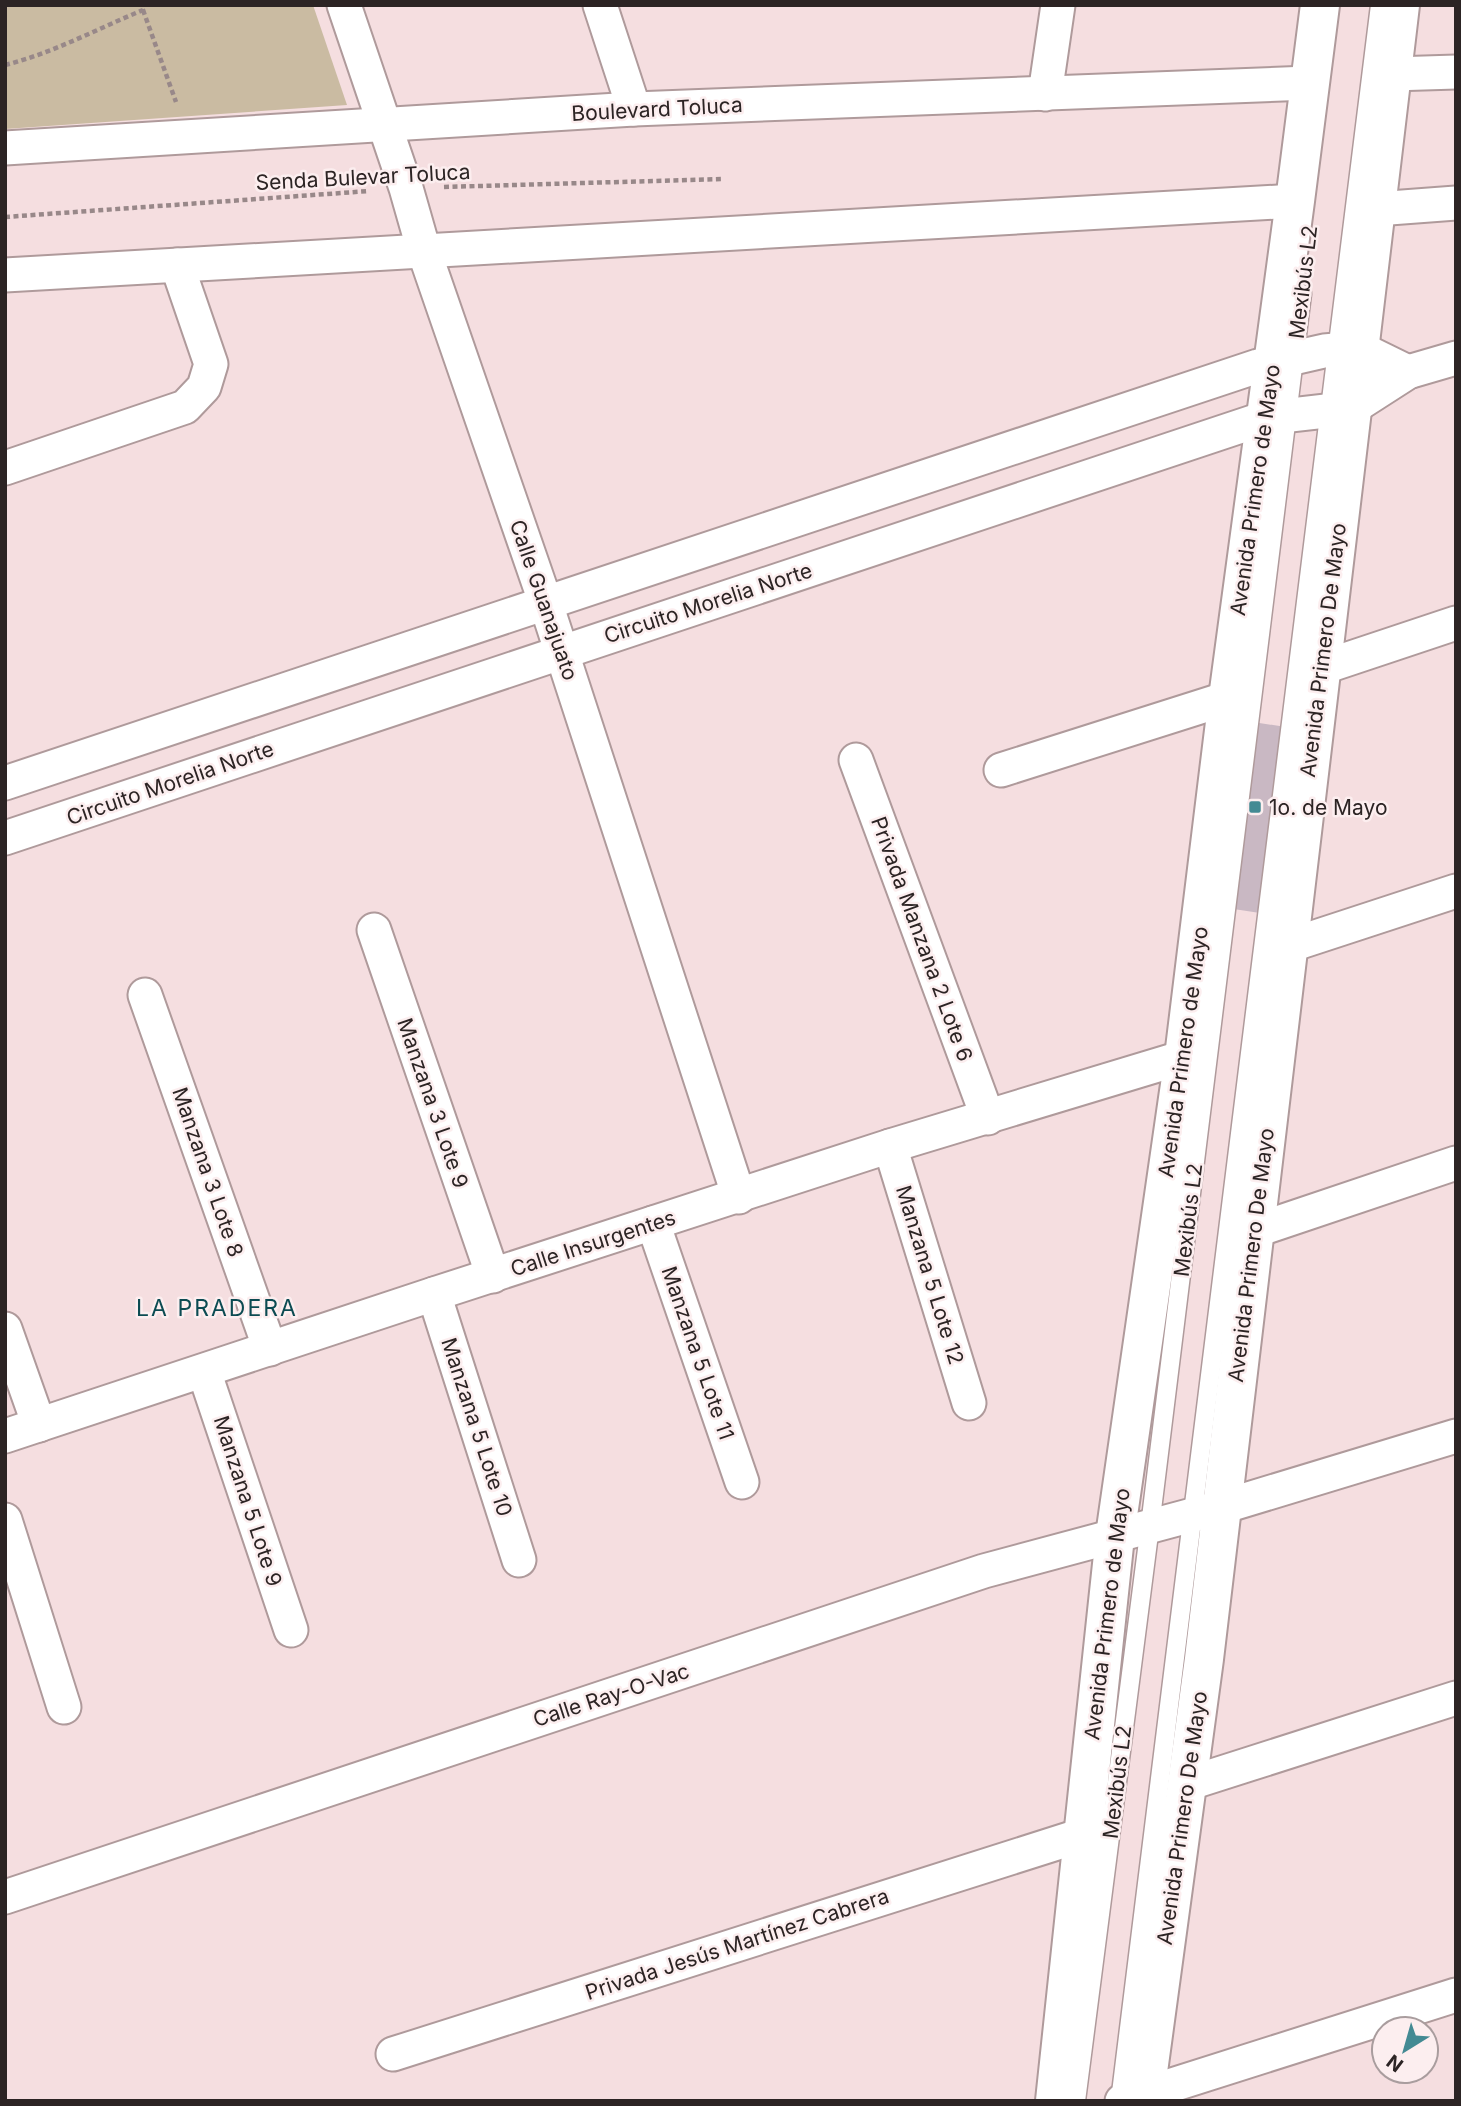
<svg xmlns="http://www.w3.org/2000/svg" width="1461" height="2106" viewBox="0 0 1461 2106" font-family="Inter,sans-serif">
	<style>
		.green { fill: #cabba2 }
		.building { fill: #c9b8c3 }
		.lines { fill: none; stroke-linecap: round; stroke-linejoin: round }
		.lane-casing { stroke: #af9a9b; stroke-width: 21 }
		.street-casing { stroke: #af9a9b; stroke-width: 37 }
		.highway-casing { stroke: #af9a9b; stroke-width: 42 }
		.path { stroke: #988889; stroke-width: 4.5; stroke-dasharray: 5 3.5; stroke-linecap: butt }
		.lane { stroke: #fff; stroke-width: 18 }
		.street { stroke: #fff; stroke-width: 33 }
		.highway { stroke: #fff; stroke-width: 38 }
		.poi-dot { fill: #438a93; stroke: #fceeef; stroke-width: 2.5 }
		.labels { text-anchor: middle; dominant-baseline: central; stroke-width: 5; stroke-linejoin: round; paint-order: stroke }
		.street-label { font-size: 21px; fill: #2c2424; stroke: #fceeef }
		.poi-label { font-size: 21px; fill: #2c2424; stroke: #fceeef; text-anchor: start }
		.neighbourhood-label { font-size: 23px; letter-spacing: 2px; fill: #0c4b52; stroke: #fceeef }
	</style>
	<rect width="100%" height="100%" fill="#f5dee0"/>
	<!-- green -->
	<polygon class="green" points="5,5 313,5 347,105 5,129"/>
	<!-- building -->
	<polygon class="building" points="1253,722 1286,727 1260,913 1227,908"/>
	<g class="lines">
		<defs>
			<g id="lane">
				<polyline points="1076,2101 1150,1526 1302,294"/>
				<polyline points="1120,2101 1380,5"/>
			</g>
			<g id="street">
				<polyline points="344,5 406,188 424,251 546,604 739,1197"/>
				<polyline points="600,5 634,109"/>
				<polyline points="1392,74 1456,72"/>
				<polyline points="1045,94 1058,5"/>
				<polyline points="5,148 634,109 1309,83"/>
				<polyline points="1376,209 1456,203"/>
				<polyline points="5,275 1295,201"/>
				<polyline points="5,468 185,407 204,387 211,364 177,265"/>
				<polyline points="1321,668 1456,623"/>
				<polyline points="856,760 988,1118"/>
				<polyline points="1001,770 1228,698"/>
				<polyline points="5,783 1258,366 1324,351 1359,348 1408,372"/>
				<polyline points="5,838 1265,418 1352,408 1408,372 1456,358"/>
				<polyline points="374,930 493,1276"/>
				<polyline points="1288,946 1456,891"/>
				<polyline points="145,995 270,1349"/>
				<polyline points="890,1146 969,1403"/>
				<polyline points="653,1223 742,1482"/>
				<polyline points="1254,1231 1456,1163"/>
				<polyline points="434,1294 519,1560"/>
				<polyline points="5,1329 39,1425"/>
				<polyline points="204,1371 291,1630"/>
				<polyline points="5,1436 434,1294 890,1146 1184,1057"/>
				<polyline points="5,1520 64,1707"/>
				<polyline points="1187,1784 1456,1698"/>
				<polyline points="5,1897 984,1571 1222,1507 1456,1436"/>
				<polyline points="393,2054 1082,1835"/>
				<polyline points="1122,2101 1456,1995"/>
			</g>
			<g id="highway">
				<polyline points="1055,2101 1115,1536 1184,1057 1228,698 1295,201 1320,5"/>
				<polyline points="1144,2101 1204,1659 1400,5"/>
			</g>
		</defs>
		<!-- lane casing -->
		<use href="#lane" class="lane-casing"/>
		<!-- street casing -->
		<use href="#street" class="street-casing"/>
		<!-- highway casing -->
		<use href="#highway" class="highway-casing"/>
		<!-- path -->
		<g class="path">
			<polyline points="143,10 176,102"/>
			<path d="M5 65C53 53 97 29 143 10L141 5"/>
			<polyline points="444,187 723,179"/>
			<polyline points="5,217 369,191"/>
		</g>
		<!-- lane -->
		<use href="#lane" class="lane"/>
		<!-- street -->
		<use href="#street" class="street"/>
		<!-- highway -->
		<use href="#highway" class="highway"/>
	</g>
	<!-- markers -->
	<rect class="poi-dot" x="1248" y="800" width="14" height="14" rx="3.5"/>
	<g class="labels">
		<!-- street labels -->
		<g class="street-label">
			<text transform="translate(657 109) rotate(-3)">Boulevard Toluca</text>
			<text transform="translate(363 177) rotate(-3)">Senda Bulevar Toluca</text>
			<text transform="translate(1303 282) rotate(-83)">Mexibús L2</text>
			<text transform="translate(1255 490) rotate(-82)">Avenida Primero de Mayo</text>
			<text transform="translate(544 600) rotate(71)">Calle Guanajuato</text>
			<text transform="translate(708 603) rotate(-18)">Circuito Morelia Norte</text>
			<text transform="translate(1323 650) rotate(-83)">Avenida Primero De Mayo</text>
			<text transform="translate(170 783) rotate(-19)">Circuito Morelia Norte</text>
			<text transform="translate(922 939) rotate(70)">Privada Manzana 2 Lote 6</text>
			<text transform="translate(1183 1052) rotate(-82)">Avenida Primero de Mayo</text>
			<text transform="translate(433 1103) rotate(71)">Manzana 3 Lote 9</text>
			<text transform="translate(208 1172) rotate(71)">Manzana 3 Lote 8</text>
			<text transform="translate(1188 1220) rotate(-83)">Mexibús L2</text>
			<text transform="translate(593 1243) rotate(-18)">Calle Insurgentes</text>
			<text transform="translate(1251 1255) rotate(-83)">Avenida Primero De Mayo</text>
			<text transform="translate(930 1275) rotate(73)">Manzana 5 Lote 12</text>
			<text transform="translate(698 1353) rotate(71)">Manzana 5 Lote 11</text>
			<text transform="translate(477 1427) rotate(72)">Manzana 5 Lote 10</text>
			<text transform="translate(248 1501) rotate(72)">Manzana 5 Lote 9</text>
			<text transform="translate(1107 1614) rotate(-83)">Avenida Primero de Mayo</text>
			<text transform="translate(611 1695) rotate(-18)">Calle Ray-O-Vac</text>
			<text transform="translate(1117 1782) rotate(-83)">Mexibús L2</text>
			<text transform="translate(1182 1818) rotate(-82)">Avenida Primero De Mayo</text>
			<text transform="translate(737 1944) rotate(-18)">Privada Jesús Martínez Cabrera</text>
		</g>
		<!-- poi labels -->
		<g class="poi-label">
			<text x="1269" y="807">1o. de Mayo</text>
		</g>
		<!-- neighbourhood labels -->
		<g class="neighbourhood-label">
			<text x="217" y="1308">LA PRADERA</text>
		</g>
	</g>
	<!-- border -->
	<rect width="1461" height="2106" fill="none" stroke="#2c2424" stroke-width="14"/>
	<!-- north arrow -->
	<g transform="translate(1405 2050) rotate(217)"><circle r="33" fill="#fceeef" stroke="#a99d9e" stroke-width="2"/>
	<path d="M0-5L12 26L0 18L-12 26Z" fill="#438a93"/>
	<text y="-10" font-size="19" font-weight="bold" text-anchor="middle" fill="#2c2424">N</text>
	</g>
</svg>
